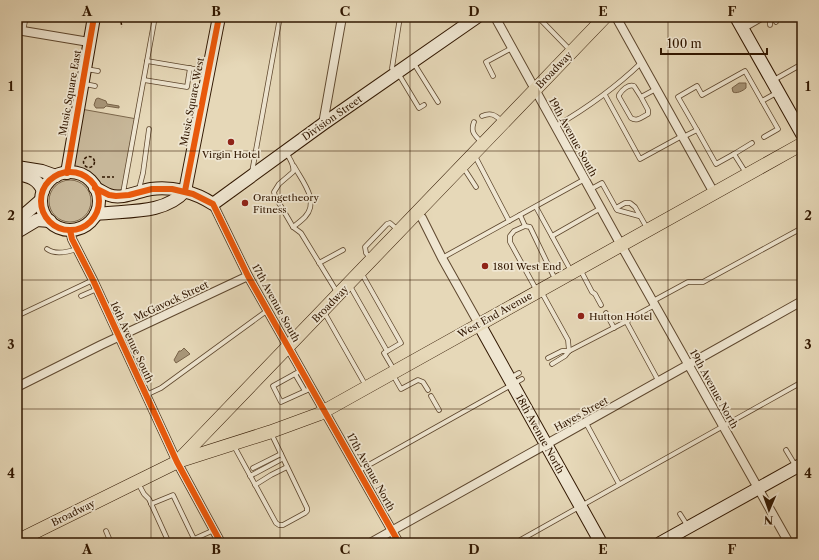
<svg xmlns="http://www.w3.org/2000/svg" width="819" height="560" viewBox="0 0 819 560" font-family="'Libre Caslon Text',serif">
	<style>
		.green { fill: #c7b799; stroke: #7c674c }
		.water { fill: #a89679; stroke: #786349 }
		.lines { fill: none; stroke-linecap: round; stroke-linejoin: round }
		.service-casing { stroke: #5e472e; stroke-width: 5.5 }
		.minor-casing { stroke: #5e472e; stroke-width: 10 }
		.secondary-casing { stroke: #311700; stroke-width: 14 }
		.primary-casing { stroke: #311700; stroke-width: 14 }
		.path { stroke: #311700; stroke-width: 1.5; stroke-dasharray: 3 2; stroke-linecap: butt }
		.service { stroke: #efe6d1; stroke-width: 4 }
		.minor { stroke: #efe6d1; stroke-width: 8 }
		.secondary { stroke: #efe6d1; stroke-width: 12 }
		.primary { stroke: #e6d8b8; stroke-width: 13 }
		.cycleway-casing { stroke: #efe6d1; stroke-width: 8 }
		.cycleway { stroke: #e8590c; stroke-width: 6 }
		.grid { fill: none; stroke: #311700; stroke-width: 1; stroke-opacity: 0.55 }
		.poi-dot { fill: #8f2418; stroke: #efe6d1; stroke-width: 1.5 }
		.labels { text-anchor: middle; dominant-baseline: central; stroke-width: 3.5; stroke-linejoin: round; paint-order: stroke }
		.street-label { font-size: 10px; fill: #311700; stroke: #efe6d1 }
		.poi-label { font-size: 10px; fill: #311700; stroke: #efe6d1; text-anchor: start }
		.neatline { fill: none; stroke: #311700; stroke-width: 1.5 }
		.grid-label { font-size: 13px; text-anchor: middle; font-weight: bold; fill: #311700 }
	</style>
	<rect width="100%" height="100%" fill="#e6d8b8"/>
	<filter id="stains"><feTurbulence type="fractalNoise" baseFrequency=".005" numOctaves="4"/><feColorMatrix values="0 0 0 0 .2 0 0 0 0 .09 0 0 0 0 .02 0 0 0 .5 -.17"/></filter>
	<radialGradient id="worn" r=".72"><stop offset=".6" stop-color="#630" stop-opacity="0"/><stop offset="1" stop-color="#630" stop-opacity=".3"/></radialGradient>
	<!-- green -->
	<g class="green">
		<polygon points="81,109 137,119 123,193 96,185 92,180 71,168"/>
		<circle cx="70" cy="201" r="21"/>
	</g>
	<!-- water -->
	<g class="water">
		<path d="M739 83H746V88C743 91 736 94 733 92L732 88Z"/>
		<polygon points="98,98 106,101 107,104 119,106 119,108 106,106 104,108 96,108 94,105 96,99"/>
		<polygon points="184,348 190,354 176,363 174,360 179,351 181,351"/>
	</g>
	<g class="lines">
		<defs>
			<g id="service">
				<polyline points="538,17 570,50"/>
				<polyline points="768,17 770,22 770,25"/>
				<polyline points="773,17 776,22"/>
				<polyline points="23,31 26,17"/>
				<polyline points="147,61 206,71"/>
				<polyline points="413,62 438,102"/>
				<polyline points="86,69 98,71"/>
				<polyline points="394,72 392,68 400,17"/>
				<polyline points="398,73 419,108 424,105"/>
				<polyline points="493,76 486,62 512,48"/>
				<polyline points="144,80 187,87 190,68"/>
				<polyline points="772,81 802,64"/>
				<polyline points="85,84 95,86"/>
				<polyline points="605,95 640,159 682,136"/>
				<path d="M641 97 634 86C628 84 622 90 619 95V97L631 118C637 122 642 117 648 114V110L641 97 656 89"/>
				<path d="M482 116C491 112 495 115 502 121"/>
				<path d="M474 122C470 132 475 135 481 142"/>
				<path d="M556 126C587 108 615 88 641 63"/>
				<polyline points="697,130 678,97 697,86 702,95 745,71 762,101"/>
				<polyline points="683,137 697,130 716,164 734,154 746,173"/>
				<polyline points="764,137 778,129 762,101 778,92"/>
				<path d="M286 152C289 158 295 165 293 172L279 184 274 192 275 196 293 227 301 233 337 292"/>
				<polyline points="734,154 752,143"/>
				<polyline points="475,156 509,221"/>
				<polyline points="463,167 476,187"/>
				<polyline points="252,172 280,17"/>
				<polyline points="139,189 143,173 149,129"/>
				<polyline points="591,189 602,183 617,210 639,216"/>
				<polyline points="123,193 155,17"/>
				<polyline points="536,207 571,271"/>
				<polyline points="616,208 625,203 630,203 635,207 647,228"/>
				<polyline points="520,215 525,226"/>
				<path d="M293 227C297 224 301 221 305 217 320 201 302 181 294 166"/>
				<polyline points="552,236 601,208"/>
				<path d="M47 249C55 255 68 252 77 249"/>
				<polyline points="442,258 585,179"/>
				<polyline points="371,259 366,253 365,247 387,224 390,223 398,230"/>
				<polyline points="319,263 343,250"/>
				<polyline points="581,271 592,292 595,294 601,305"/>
				<polyline points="362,274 401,343 384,353 394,370"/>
				<polyline points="350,286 387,351"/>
				<polyline points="537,291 510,242 510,236 514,231 525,226 530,227 555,279"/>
				<polyline points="542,293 568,340 569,351"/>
				<polyline points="81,296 97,289"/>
				<polyline points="653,301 688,282 703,282 802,228"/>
				<polyline points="655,305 629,319 627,323 659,382"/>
				<polyline points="324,312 366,386"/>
				<polyline points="606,313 614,328"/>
				<polyline points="17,316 93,280"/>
				<polyline points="548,358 562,351 569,351"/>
				<polyline points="552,364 565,356 569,351 627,321"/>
				<polyline points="302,370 273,386 281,402 312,388"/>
				<polyline points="295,374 305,391"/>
				<polyline points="393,375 401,389 418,380 423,382 428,390"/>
				<polyline points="510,378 519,373"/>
				<polyline points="146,395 161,388 268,310"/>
				<polyline points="431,396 439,410"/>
				<polyline points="586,423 619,484"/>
				<polyline points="234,446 276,523 279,525 283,525 305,513 307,511 307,508 271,433"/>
				<polyline points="786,450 795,465"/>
				<polyline points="253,468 281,454"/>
				<polyline points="358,471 522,379"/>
				<polyline points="250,476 280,460"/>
				<polyline points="138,483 144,494 149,499 169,543"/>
				<polyline points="255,485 271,475 287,467"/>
				<polyline points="151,504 173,495 196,543"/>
				<polyline points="680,514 687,525"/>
				<polyline points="106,531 111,543"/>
				<polyline points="185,543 214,530"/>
				<polyline points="515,543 802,382"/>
				<polyline points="792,543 802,537"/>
			</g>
			<g id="minor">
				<polyline points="495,17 621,245 789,543"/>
				<polyline points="616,17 714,193"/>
				<polyline points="742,28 761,17"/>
				<polyline points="17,30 89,42"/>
				<polyline points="323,124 342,17"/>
				<polyline points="213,204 248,276 399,543"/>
				<polyline points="417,214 422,218 442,258 479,324"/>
				<polyline points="70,230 72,239 93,280 177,462 221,543"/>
				<polyline points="17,387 101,345 248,276"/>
				<polyline points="370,543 802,301"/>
			</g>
			<g id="secondary">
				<polyline points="736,17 802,134"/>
				<polyline points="17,167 42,171 56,176"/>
				<circle cx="70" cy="201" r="29"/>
				<polyline points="67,173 94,17"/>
				<path d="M17 174C29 176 38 179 43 191"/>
				<path d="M95 188C100 190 104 193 109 195 122 200 138 191 151 189 172 186 195 192 213 204L323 124 477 17"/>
				<polyline points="185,191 219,17"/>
				<path d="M96 214C126 210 164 215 185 191"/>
				<polyline points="17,221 41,200"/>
				<polyline points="17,232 37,220 50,221"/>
				<polyline points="479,324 601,543"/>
				<polyline points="660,543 802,464"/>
			</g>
			<g id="primary">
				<polyline points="179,461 270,432 319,414 802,144"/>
				<polyline points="17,541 177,462 605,17"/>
			</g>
		</defs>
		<!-- service casing -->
		<use href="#service" class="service-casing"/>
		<!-- minor casing -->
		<use href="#minor" class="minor-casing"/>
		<!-- secondary casing -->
		<use href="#secondary" class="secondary-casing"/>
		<!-- primary casing -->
		<use href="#primary" class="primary-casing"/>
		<!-- path -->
		<g class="path">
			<polyline points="120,17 122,27"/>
			<circle cx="89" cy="162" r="5.5"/>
			<polyline points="102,177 114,177"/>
			<polyline points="264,543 270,539"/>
		</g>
		<!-- service -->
		<use href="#service" class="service"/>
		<!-- minor -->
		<use href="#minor" class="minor"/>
		<!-- secondary -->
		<use href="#secondary" class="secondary"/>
		<!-- primary -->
		<use href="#primary" class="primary"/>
		<defs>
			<g id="cycleway">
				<circle cx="70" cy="201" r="29"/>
				<polyline points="67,173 94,17"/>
				<polyline points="95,188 109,195 116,196 129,195 152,189 172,189 193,194 213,204 248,276 399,543"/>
				<polyline points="185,191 219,17"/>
				<polyline points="70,230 72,239 93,280 177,462 221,543"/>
			</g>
		</defs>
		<!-- cycleway casing -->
		<use href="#cycleway" class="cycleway-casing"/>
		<!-- cycleway -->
		<use href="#cycleway" class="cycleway"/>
	</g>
	<!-- grid -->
	<path class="grid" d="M151 17V543M280 17V543M410 17V543M539 17V543M668 17V543M17 151H802M17 280H802M17 409H802"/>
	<!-- markers -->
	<g class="poi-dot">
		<circle cx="231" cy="142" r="4"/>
		<circle cx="245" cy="203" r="4"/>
		<circle cx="485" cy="266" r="4"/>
		<circle cx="581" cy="316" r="4"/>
	</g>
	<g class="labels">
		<!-- street labels -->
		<g class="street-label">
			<text transform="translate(554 70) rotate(-46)">Broadway</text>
			<text transform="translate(70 93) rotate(-80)">Music Square East</text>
			<text transform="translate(192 102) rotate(-79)">Music Square West</text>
			<text transform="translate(332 118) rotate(-35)">Division Street</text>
			<text transform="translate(573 137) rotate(61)">19th Avenue South</text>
			<text transform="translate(171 301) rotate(-25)">McGavock Street</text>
			<text transform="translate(276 303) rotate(61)">17th Avenue South</text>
			<text transform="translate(330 304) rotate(-46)">Broadway</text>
			<text transform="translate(495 315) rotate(-29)">West End Avenue</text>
			<text transform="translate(132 342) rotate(65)">16th Avenue South</text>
			<text transform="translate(714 389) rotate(61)">19th Avenue North</text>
			<text transform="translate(581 414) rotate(-29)">Hayes Street</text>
			<text transform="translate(540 434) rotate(61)">18th Avenue North</text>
			<text transform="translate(371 472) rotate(61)">17th Avenue North</text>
			<text transform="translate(73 513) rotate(-26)">Broadway</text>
		</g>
		<!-- poi labels -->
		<g class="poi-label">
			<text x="231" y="154" text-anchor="middle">Virgin Hotel</text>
			<text x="253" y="197">Orangetheory<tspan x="253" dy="12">Fitness</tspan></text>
			<text x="493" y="266">1801 West End</text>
			<text x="589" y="316">Hutton Hotel</text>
		</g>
	</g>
	<!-- margin -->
	<rect width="819" height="560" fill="none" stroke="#e6d8b8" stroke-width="44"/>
	<!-- north arrow -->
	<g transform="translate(769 510) rotate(182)" stroke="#efe6d1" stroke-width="3" paint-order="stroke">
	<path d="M0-3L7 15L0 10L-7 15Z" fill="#311700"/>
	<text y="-6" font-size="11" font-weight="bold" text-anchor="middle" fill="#311700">N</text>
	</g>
	<!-- scale -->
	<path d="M661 48v6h106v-6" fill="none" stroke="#311700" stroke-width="2"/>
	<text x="667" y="48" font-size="12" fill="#311700" stroke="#efe6d1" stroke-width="3" paint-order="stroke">100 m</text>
	<rect x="22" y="22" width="775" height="516" class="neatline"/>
	<g class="grid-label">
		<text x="87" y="16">A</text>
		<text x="216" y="16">B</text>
		<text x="345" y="16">C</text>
		<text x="474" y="16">D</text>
		<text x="603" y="16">E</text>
		<text x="732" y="16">F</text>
		<text x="11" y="91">1</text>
		<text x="808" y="91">1</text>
		<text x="11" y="220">2</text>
		<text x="808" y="220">2</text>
		<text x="11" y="349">3</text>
		<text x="808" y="349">3</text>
		<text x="11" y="478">4</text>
		<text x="808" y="478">4</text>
		<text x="87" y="554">A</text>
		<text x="216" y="554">B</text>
		<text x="345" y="554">C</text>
		<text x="474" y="554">D</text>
		<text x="603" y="554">E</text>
		<text x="732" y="554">F</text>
	</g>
	<rect width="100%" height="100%" filter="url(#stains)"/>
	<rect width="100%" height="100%" fill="url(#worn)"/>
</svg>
